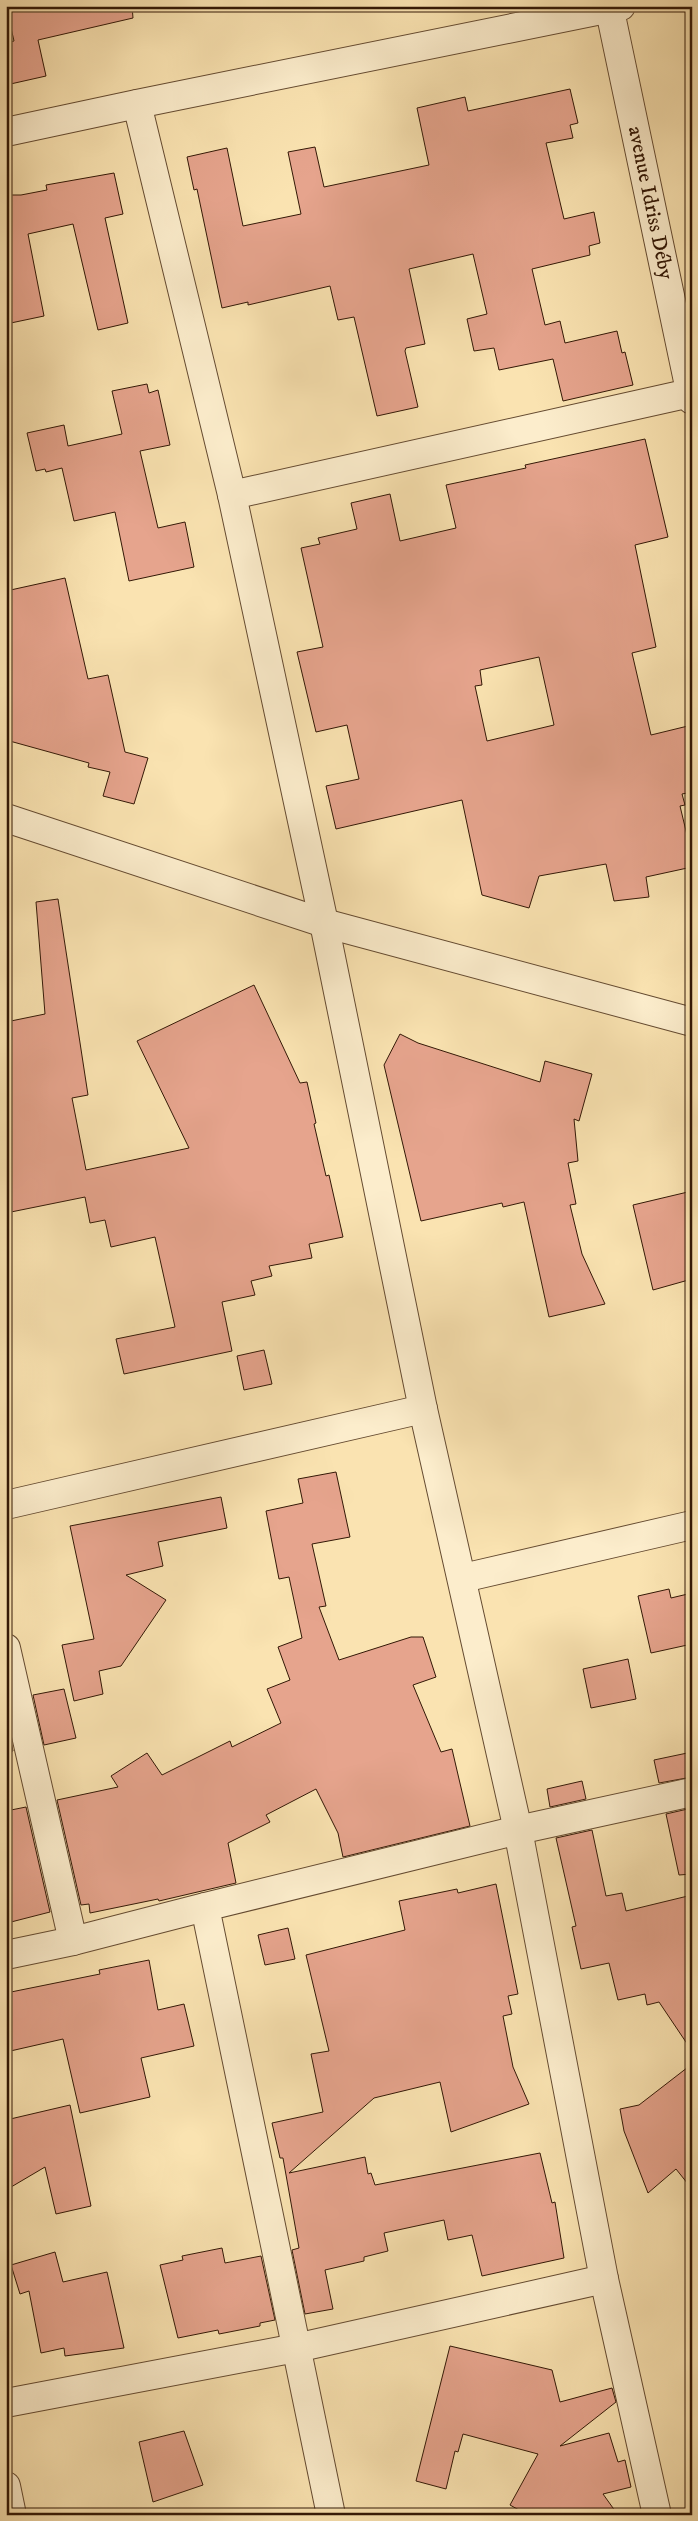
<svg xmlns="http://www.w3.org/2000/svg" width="698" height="2521" viewBox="0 0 698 2521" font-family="'IM FELL DW Pica',serif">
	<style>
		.building { fill: #e6a48d; stroke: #331806; fill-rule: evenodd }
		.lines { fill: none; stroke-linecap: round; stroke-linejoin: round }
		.minor-casing { stroke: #654b31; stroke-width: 30 }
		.tertiary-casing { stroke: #654b31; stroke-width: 30 }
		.minor { stroke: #fcedcc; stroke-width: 28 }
		.tertiary { stroke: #fcedcc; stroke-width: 28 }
		.labels { text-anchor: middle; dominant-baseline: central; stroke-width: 4; stroke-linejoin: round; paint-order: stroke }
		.street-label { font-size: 21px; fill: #331806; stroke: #fcedcc }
	</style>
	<rect width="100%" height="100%" fill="#fae3b1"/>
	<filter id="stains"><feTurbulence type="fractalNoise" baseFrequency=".004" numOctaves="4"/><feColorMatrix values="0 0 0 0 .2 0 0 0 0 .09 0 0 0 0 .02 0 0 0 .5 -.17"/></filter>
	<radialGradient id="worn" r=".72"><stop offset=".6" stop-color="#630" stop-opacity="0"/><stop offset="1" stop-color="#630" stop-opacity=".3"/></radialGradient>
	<!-- building -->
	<g class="building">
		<polygon points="6,6 132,6 133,18 38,40 46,76 6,85 6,43 14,41"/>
		<polygon points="570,89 578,123 570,125 573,138 546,143 564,219 594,212 600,243 589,246 590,255 532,269 545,325 560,321 565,343 617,331 622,353 625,352 633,385 563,401 553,359 499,370 494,348 474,351 467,319 487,314 473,254 409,269 425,344 406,348 405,351 418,407 377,416 354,317 338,320 330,286 248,305 248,302 222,308 197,189 194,190 187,157 227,148 243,226 301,214 288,152 315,147 324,187 429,165 417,108 465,97 468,111"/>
		<polygon points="114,173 123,214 105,218 128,323 98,330 73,224 28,234 44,316 6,324 6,195 21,195 47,190 46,185"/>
		<polygon points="147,384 149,393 158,390 170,445 140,451 158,528 185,522 194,567 129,581 115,512 74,521 62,468 46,472 45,469 36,471 27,433 64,425 68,446 122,434 112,391"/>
		<path d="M645 439 668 537 635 545 656 647 632 653 651 735 692 725V792L682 794 685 805 680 806 692 856V867L646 877 649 897 614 901 606 864 539 876 529 908 482 895 462 800 336 829 326 786 359 779 347 725 316 732 297 652 323 647 301 548 320 544 318 538 357 529 351 503 390 494 400 541 456 528 446 485 526 468 525 465ZM539 657 554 725 487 741 475 686 482 685 480 670Z"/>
		<polygon points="65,578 88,679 108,675 125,752 148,758 134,804 103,796 110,772 88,767 89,763 6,740 6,591"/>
		<polygon points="58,899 88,1095 72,1098 86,1170 189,1148 137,1041 254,985 300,1083 307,1082 316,1123 314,1124 326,1176 329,1175 343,1237 309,1244 312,1258 269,1266 272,1276 251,1281 255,1295 222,1302 232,1351 124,1374 116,1339 175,1327 155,1237 111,1247 105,1220 90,1223 85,1197 6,1213 6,1022 45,1014 36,902"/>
		<polygon points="400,1034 418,1043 540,1082 545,1061 592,1074 579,1121 574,1119 578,1161 568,1163 576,1204 570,1205 582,1254 605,1304 549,1317 524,1202 503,1207 502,1203 421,1221 384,1065"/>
		<polygon points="692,1191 692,1279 653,1290 633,1205"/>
		<polygon points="264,1350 272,1384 244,1390 237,1356"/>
		<polygon points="336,1472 350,1537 312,1544 326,1606 319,1607 339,1660 411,1637 423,1637 436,1677 413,1685 441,1752 452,1749 470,1826 343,1857 338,1833 316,1789 266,1815 270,1822 228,1843 236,1883 159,1901 158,1899 90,1913 89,1904 81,1905 57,1800 118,1787 111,1776 147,1753 162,1775 230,1741 232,1747 281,1723 267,1689 290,1680 278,1647 302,1638 289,1577 279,1579 266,1511 303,1503 298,1479"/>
		<polygon points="221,1497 227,1528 158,1542 163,1566 126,1575 166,1600 121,1666 99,1671 103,1694 74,1701 62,1645 94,1639 70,1526"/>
		<polygon points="669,1589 671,1598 692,1593 692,1644 651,1653 638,1596"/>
		<polygon points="628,1659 636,1699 591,1708 583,1669"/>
		<polygon points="64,1689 76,1738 44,1745 33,1695"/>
		<polygon points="6,1719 13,1751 6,1752"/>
		<polygon points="692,1752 692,1777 659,1783 654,1760"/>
		<polygon points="582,1781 586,1799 550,1807 547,1789"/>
		<polygon points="26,1807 50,1912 11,1922 6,1900 6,1811"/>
		<polygon points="692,1808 692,1874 679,1875 666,1814"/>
		<polygon points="592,1830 606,1896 622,1893 626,1911 692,1895 692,2051 659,2002 647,2005 645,1994 618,2000 609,1963 581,1969 572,1927 576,1926 556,1838"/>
		<polygon points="496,1884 518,1994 508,1996 512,2014 503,2016 513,2067 529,2104 451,2132 440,2082 374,2098 289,2173 365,2157 368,2174 371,2173 375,2185 540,2153 552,2203 555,2202 564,2258 482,2276 472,2235 448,2240 444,2220 384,2233 388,2251 364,2257 364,2261 325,2270 333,2309 305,2314 292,2250 299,2248 283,2158 280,2158 272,2123 323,2112 311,2054 329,2051 306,1955 405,1930 399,1901 457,1889 458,1893"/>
		<polygon points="288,1928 295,1959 265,1965 258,1935"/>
		<polygon points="149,1960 158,2010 184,2004 194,2046 141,2058 150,2097 80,2113 63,2039 6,2052 6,1993 100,1974 99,1970"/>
		<polygon points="692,2064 692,2189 676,2169 648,2193 624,2131 620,2109 639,2105"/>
		<polygon points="70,2105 91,2206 56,2214 45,2167 6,2190 6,2120"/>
		<polygon points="222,2248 225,2263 261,2256 275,2320 260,2323 260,2326 219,2334 218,2330 178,2338 160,2265 183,2260 182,2256"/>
		<polygon points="55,2252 63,2282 107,2272 124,2348 65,2356 64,2348 41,2353 29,2291 20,2294 11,2265"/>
		<polygon points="450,2346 552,2370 560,2402 612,2388 616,2402 560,2446 609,2433 618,2462 625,2460 631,2487 603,2494 618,2515 528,2515 510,2505 538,2454 463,2434 458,2452 455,2451 446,2489 416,2481"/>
		<polygon points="184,2431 203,2485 153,2502 139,2442"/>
	</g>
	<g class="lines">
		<defs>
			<g id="minor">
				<path id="s1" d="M609 6 692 400"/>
				<polyline points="137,104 232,495"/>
				<polyline points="6,132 137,104 621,6"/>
				<polyline points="6,1505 423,1409"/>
				<polyline points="463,1578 692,1525"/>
				<polyline points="6,1648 73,1941 205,1907"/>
				<polyline points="6,1955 73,1941"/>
				<polyline points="6,2403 296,2348 604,2279"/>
				<polyline points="6,2486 12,2515"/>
				<polyline points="331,2515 205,1907 518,1830 692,1792"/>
				<polyline points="657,2515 604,2279 518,1830 423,1409 324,923 232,495 690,393"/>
			</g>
			<polyline id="tertiary" points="6,818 324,923 692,1022"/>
		</defs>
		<!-- minor casing -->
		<use href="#minor" class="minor-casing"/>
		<!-- tertiary casing -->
		<use href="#tertiary" class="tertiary-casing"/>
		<!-- minor -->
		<use href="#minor" class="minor"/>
		<!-- tertiary -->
		<use href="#tertiary" class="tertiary"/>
	</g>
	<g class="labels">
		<!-- street labels -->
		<g class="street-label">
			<text stroke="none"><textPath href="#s1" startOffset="201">avenue Idriss Déby</textPath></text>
		</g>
	</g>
	<!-- margin -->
	<rect width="698" height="2521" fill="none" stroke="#fae3b1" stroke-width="25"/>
	<rect x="8" y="8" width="683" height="2506" fill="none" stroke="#331806" stroke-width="2.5"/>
	<rect x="12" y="12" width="673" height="2496" fill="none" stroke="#331806"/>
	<rect width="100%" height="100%" filter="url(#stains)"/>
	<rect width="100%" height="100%" fill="url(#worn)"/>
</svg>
